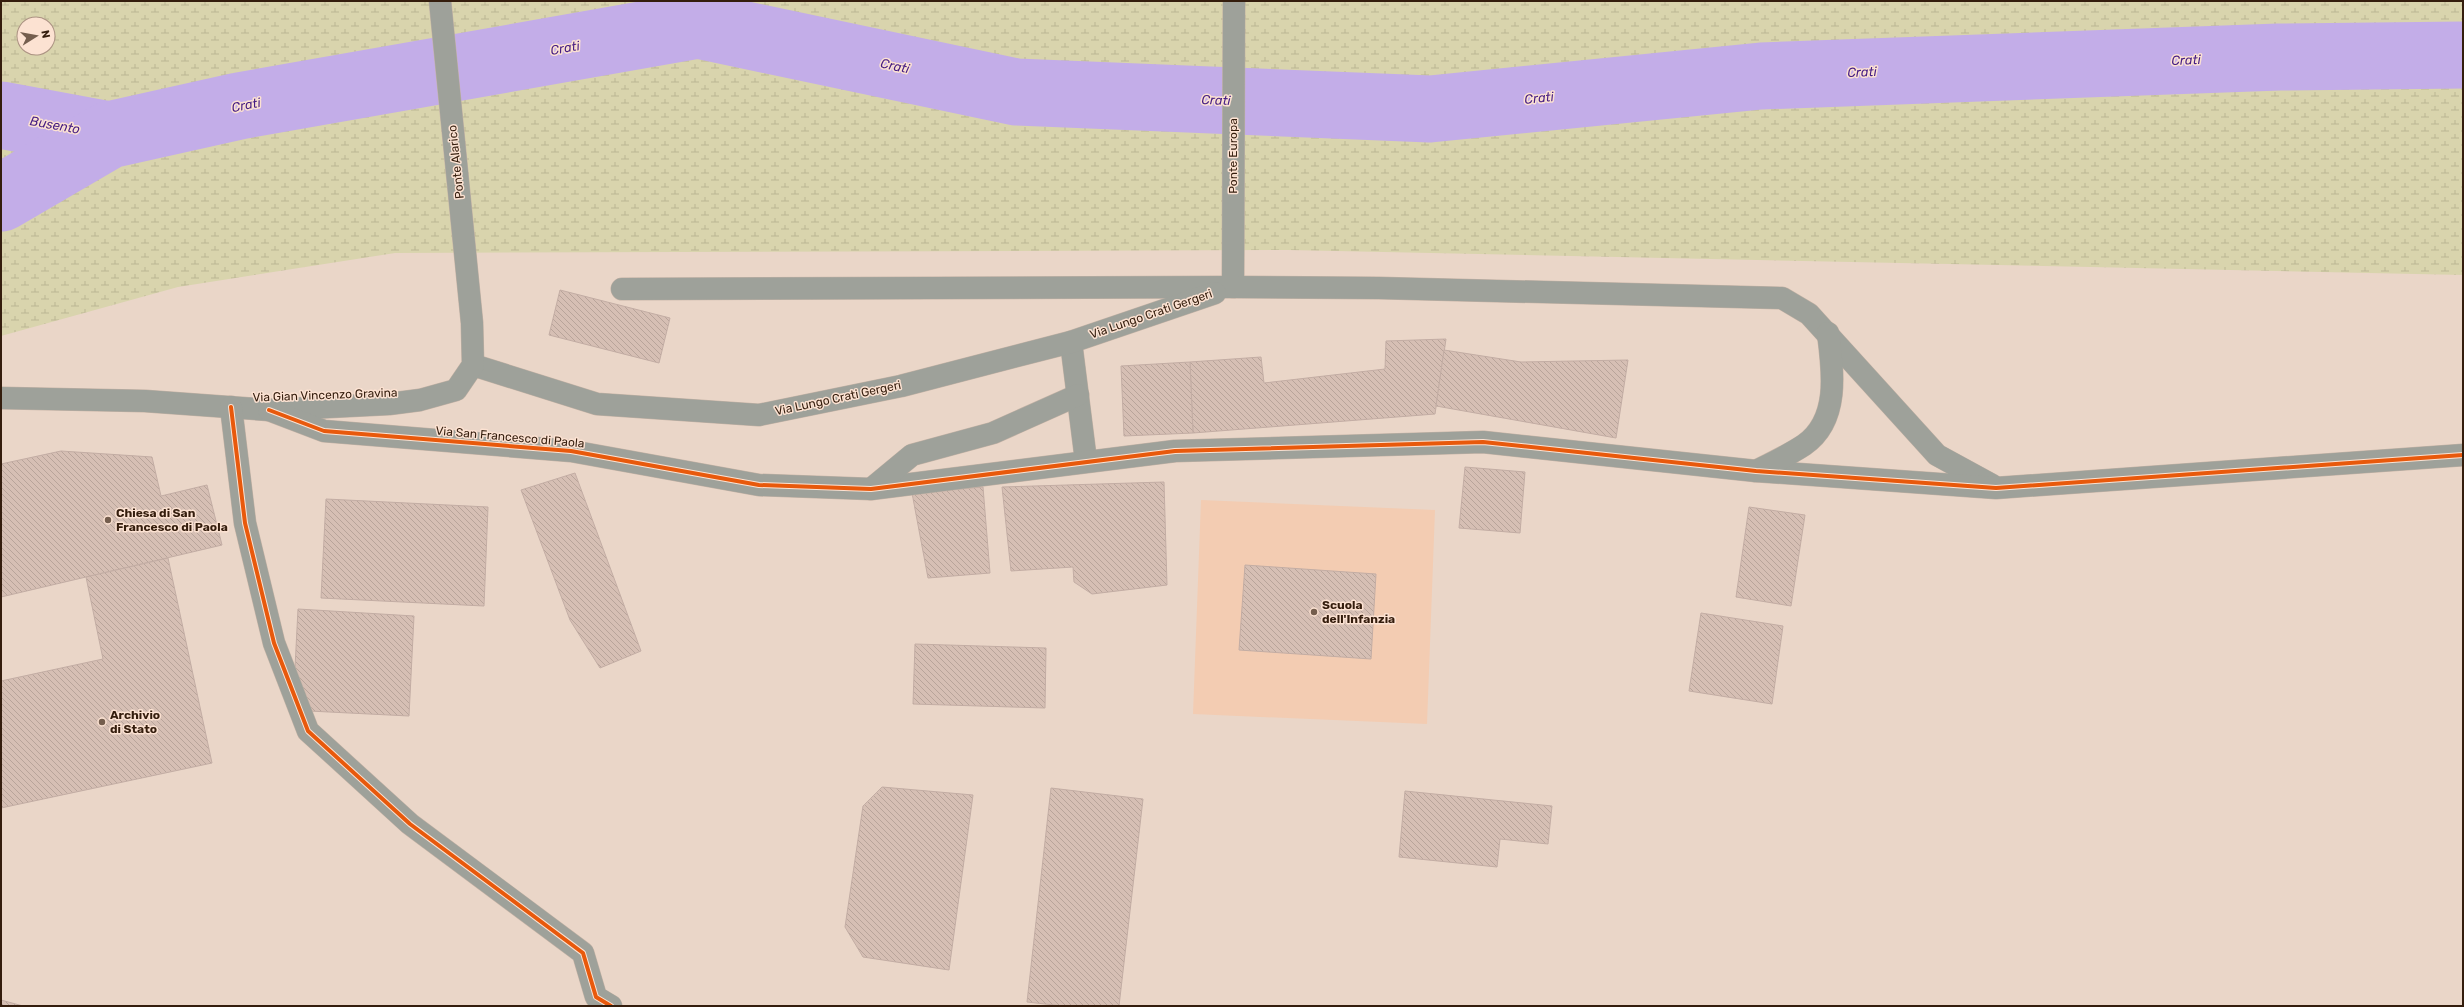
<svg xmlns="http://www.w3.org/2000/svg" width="2464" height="1007" viewBox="0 0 2464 1007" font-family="Rubik,sans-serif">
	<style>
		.built { fill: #f3ccb2 }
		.wetland { fill: url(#wetland-marsh); fill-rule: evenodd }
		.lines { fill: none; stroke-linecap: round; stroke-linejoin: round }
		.river { stroke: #c3ade8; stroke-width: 67 }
		.building { fill: url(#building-back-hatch); stroke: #c3ada4 }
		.minor-casing { stroke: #c3b2a5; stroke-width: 23 }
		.minor { stroke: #9ea19a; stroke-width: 22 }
		.cycleway-casing { stroke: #fce2d2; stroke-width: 6 }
		.cycleway { stroke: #e8590c; stroke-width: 4 }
		.poi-dot { fill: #745e4e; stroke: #fce2d2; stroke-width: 1.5 }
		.labels { text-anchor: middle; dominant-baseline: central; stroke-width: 3; stroke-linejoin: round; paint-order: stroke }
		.street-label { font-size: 12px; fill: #341d0d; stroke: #fce2d2 }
		.poi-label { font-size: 12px; font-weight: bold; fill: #341d0d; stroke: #fce2d2; text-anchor: start }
		.water-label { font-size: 13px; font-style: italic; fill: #451c83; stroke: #fce2d2 }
	</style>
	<defs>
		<pattern id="wetland-marsh" width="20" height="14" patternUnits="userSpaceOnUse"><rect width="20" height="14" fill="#d9d4ad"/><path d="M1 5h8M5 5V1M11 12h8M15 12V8" fill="none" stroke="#bbb694"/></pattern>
		<pattern id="building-back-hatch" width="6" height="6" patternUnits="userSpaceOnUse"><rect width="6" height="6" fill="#d6bfb4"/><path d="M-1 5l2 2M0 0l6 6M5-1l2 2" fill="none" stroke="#b8a49a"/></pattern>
	</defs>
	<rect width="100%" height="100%" fill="#ead6c8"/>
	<!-- built -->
	<polygon class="built" points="1201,500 1435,510 1427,724 1193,714"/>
	<!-- wetland -->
	<path class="wetland" d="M1 1H2463V275L1288 250 395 253 178 287 1 336ZM24 24H48V48H24Z"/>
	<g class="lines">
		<!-- river -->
		<g class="river">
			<polyline points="1,115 109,135"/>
			<polyline points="1,198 109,135 239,106 698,25 1016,92 1430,109 1761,76 2279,57 2463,55"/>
		</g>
	</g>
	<!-- building -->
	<g class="building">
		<polygon points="560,290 670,318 659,363 549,335"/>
		<polygon points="1446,339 1435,414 1193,433 1190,362 1261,357 1264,383 1385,369 1386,341"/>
		<polygon points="1444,350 1521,362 1628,360 1616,438 1436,406"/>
		<polygon points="1190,362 1193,433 1124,436 1121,366"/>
		<polygon points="61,451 152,457 161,496 207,485 222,545 1,597 1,464"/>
		<polygon points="1465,467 1525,472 1520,533 1459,528"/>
		<polygon points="575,473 641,651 600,668 570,620 521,490"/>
		<polygon points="1164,482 1167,585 1092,594 1074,582 1073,567 1011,571 1002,487"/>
		<polygon points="983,487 990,573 928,578 912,493"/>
		<polygon points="326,499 488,507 484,606 321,598"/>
		<polygon points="1749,507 1805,515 1791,606 1736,597"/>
		<polygon points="168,558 212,763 1,808 1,681 103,659 86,577"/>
		<polygon points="1245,565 1376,574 1371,659 1239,650"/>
		<polygon points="298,609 414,616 409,716 309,711 295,668"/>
		<polygon points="1701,613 1783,626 1772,704 1689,691"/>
		<polygon points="915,644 1046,648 1045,708 913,704"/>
		<polygon points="882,787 973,795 949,970 863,957 845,927 863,806"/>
		<polygon points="1051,788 1143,799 1119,1006 1063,1006 1027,1002"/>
		<polygon points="1405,791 1552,806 1548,844 1500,839 1497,867 1399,857"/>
		<polygon points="1,1000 23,1006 1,1006"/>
	</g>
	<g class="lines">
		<defs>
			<g id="minor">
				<polyline points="1233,287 1234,1"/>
				<polyline points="622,289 1233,287 1379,288 1782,298 1809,314 1937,455 1992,485"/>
				<polyline points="1071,342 1086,461"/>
				<polyline points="473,365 597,404 759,415 901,386 1071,342 1215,293"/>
				<polyline points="1,398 145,401 269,410 389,404 420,400 456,390 473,365 472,323 440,1"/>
				<polyline points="231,407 245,523 274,643 308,731 410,824 583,953 596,997 611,1006"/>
				<polyline points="269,410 324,431 571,451 759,485 871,489 1175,451 1483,442 1756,471 1996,488 2463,455"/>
				<path d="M1756 471C1772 463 1789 455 1804 445 1840 420 1833 371 1828 333"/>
				<polyline points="871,489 912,455 993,433 1078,395"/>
			</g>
		</defs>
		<!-- minor casing -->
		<use href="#minor" class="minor-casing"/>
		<!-- minor -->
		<use href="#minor" class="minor"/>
		<defs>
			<g id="cycleway">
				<polyline points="231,407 245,523 274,643 308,731 410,824 583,953 596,997 611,1006"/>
				<polyline points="269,410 324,431 571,451 759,485 871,489 1175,451 1483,442 1756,471 1996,488 2463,455"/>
			</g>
		</defs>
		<!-- cycleway casing -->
		<use href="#cycleway" class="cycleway-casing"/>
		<!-- cycleway -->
		<use href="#cycleway" class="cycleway"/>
	</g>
	<!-- markers -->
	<g class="poi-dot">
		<circle cx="108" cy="520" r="4"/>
		<circle cx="1314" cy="612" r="4"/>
		<circle cx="102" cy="722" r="4"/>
	</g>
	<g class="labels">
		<!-- street labels -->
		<g class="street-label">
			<text transform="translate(1233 156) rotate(-90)">Ponte Europa</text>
			<text transform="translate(456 162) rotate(-96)">Ponte Alarico</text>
			<text transform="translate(1151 314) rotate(-19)">Via Lungo Crati Gergeri</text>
			<text transform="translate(325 395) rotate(-2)">Via Gian Vincenzo Gravina</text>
			<text transform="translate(838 398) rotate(-12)">Via Lungo Crati Gergeri</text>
			<text transform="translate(510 437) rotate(5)">Via San Francesco di Paola</text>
		</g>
		<!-- poi labels -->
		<g class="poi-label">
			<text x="116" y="513">Chiesa di San<tspan x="116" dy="14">Francesco di Paola</tspan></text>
			<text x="1322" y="605">Scuola<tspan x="1322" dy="14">dell'Infanzia</tspan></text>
			<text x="110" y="715">Archivio<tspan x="110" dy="14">di Stato</tspan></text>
		</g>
		<!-- water labels -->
		<g class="water-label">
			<text transform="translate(565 48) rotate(-10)">Crati</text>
			<text transform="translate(2186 60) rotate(-2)">Crati</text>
			<text transform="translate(895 66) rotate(12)">Crati</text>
			<text transform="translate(1862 72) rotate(-2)">Crati</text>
			<text transform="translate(1539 98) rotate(-6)">Crati</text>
			<text transform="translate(1216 100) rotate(2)">Crati</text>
			<text transform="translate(246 105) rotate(-11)">Crati</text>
			<text transform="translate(55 125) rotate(10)">Busento</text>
		</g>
	</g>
	<!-- border -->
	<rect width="2464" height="1007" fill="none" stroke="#341d0d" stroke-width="4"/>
	<!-- north arrow -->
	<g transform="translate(36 36) rotate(79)"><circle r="19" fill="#fce2d2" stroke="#ac9383"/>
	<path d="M0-3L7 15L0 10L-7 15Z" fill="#745e4e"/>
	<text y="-6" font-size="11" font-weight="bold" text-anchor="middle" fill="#341d0d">N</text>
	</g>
</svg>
